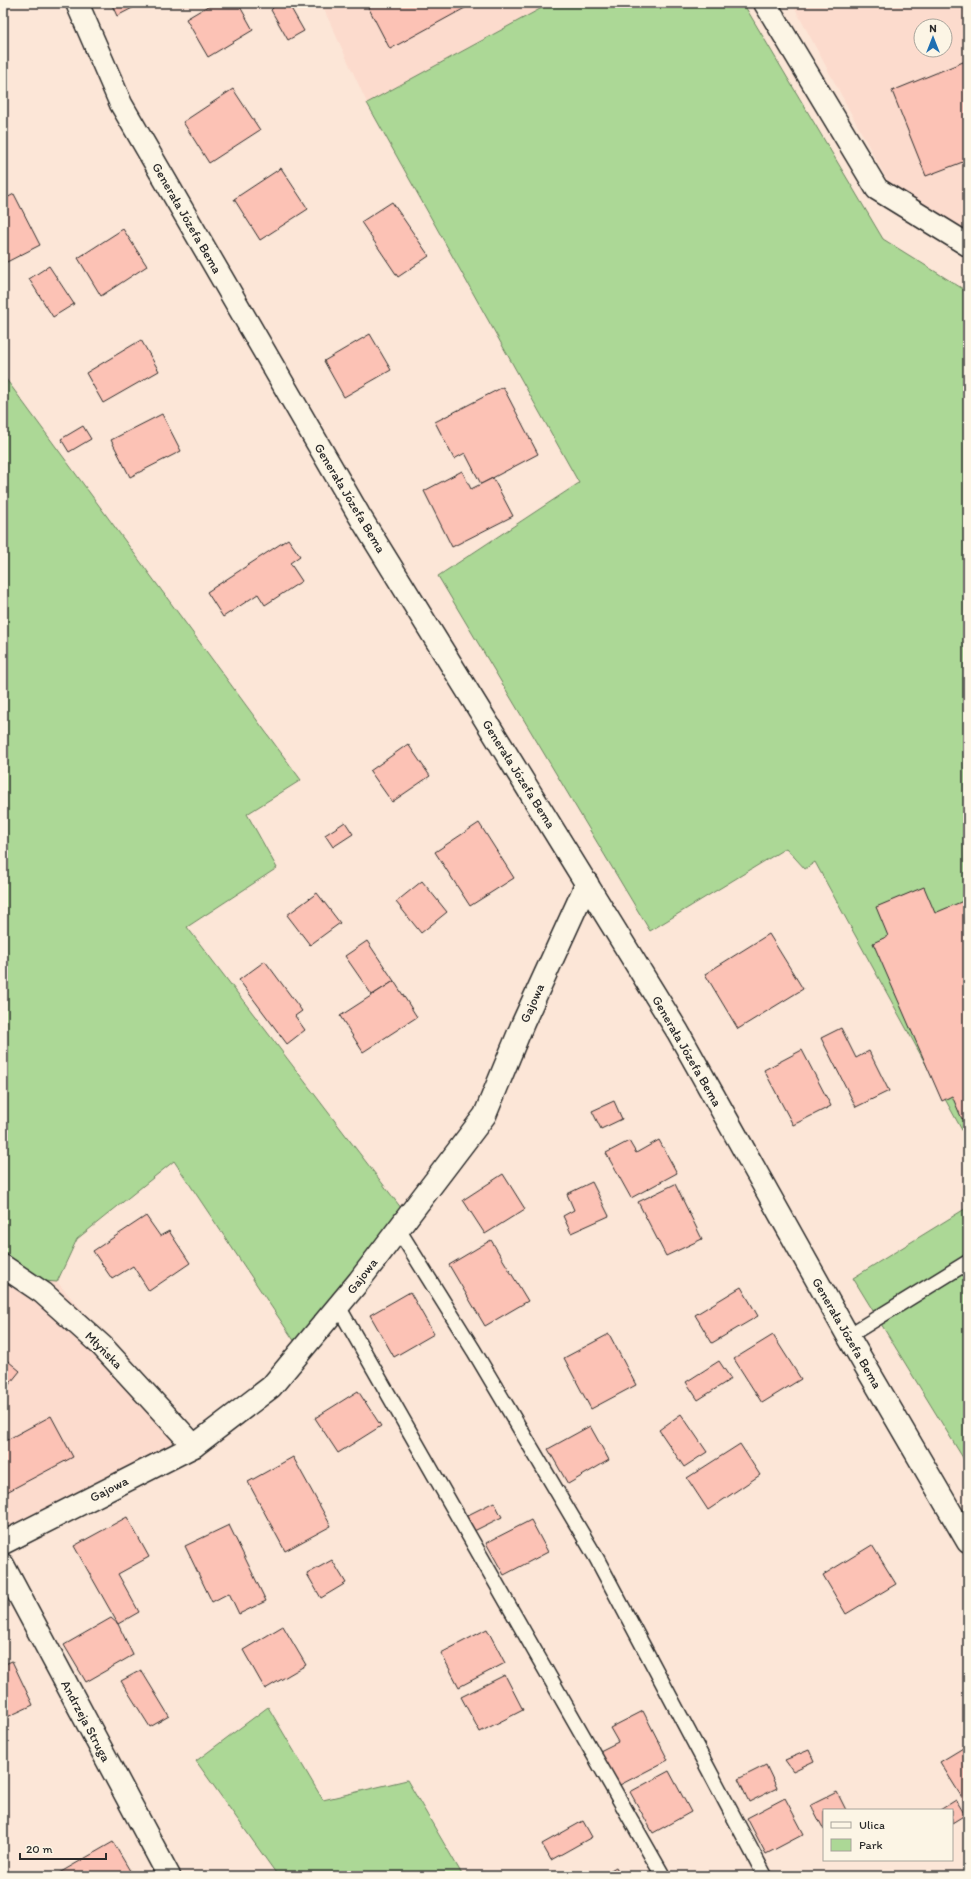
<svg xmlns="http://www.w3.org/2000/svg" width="971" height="1879" viewBox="0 0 971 1879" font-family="Itim,sans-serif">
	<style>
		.built { fill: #fcdbcd; fill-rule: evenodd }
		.green { fill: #acd896; stroke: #6c8260 }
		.building { fill: #fcc2b5; stroke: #2b2b2b }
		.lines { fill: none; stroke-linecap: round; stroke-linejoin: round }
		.lane-casing { stroke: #2b2b2b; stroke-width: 17 }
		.street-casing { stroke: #2b2b2b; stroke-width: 25 }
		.secondary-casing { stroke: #2b2b2b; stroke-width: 25 }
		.lane { stroke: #fcf5e5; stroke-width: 14 }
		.street { stroke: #fcf5e5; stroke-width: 22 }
		.secondary { stroke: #fcf5e5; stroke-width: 22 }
		.labels { text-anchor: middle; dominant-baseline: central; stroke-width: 3.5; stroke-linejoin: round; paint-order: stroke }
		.street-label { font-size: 13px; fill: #2b2b2b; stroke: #fcf5e5 }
	</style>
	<rect width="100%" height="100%" fill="#fce6d7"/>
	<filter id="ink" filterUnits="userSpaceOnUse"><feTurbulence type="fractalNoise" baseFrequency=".025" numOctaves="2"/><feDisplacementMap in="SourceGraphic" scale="8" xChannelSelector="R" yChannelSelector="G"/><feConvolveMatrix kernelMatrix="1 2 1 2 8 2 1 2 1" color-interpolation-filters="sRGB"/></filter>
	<g filter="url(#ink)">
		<!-- built -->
		<g class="built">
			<polygon points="321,3 551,3 367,103"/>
			<path d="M792 3H968V232L889 184ZM921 26H945V50H921Z"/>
			<polygon points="3,1278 57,1282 120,1352 194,1446 3,1543"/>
		</g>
		<!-- green -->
		<g class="green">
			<polygon points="551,3 743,3 883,239 968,292 968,1141 815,862 805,869 786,848 650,931 438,576 579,483 367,103"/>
			<polygon points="3,375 301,780 247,814 277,868 187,927 408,1217 301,1351 174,1161 77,1239 57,1282 3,1278"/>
			<polygon points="968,1207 968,1466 853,1278"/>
			<polygon points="268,1707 323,1800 407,1780 463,1876 278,1876 196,1761"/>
		</g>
		<!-- building -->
		<g class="building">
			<polygon points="111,3 142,3 117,16"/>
			<polygon points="213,3 238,3 253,30 208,57 186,19"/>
			<polygon points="271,3 288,3 304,31 288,40 271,10 273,8"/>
			<polygon points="366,3 474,3 390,49"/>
			<polygon points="968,60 968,160 926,176 892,91"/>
			<polygon points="233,89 260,130 209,163 183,122"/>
			<polygon points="281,168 308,209 260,240 234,199"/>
			<polygon points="14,194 40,245 3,264 3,200"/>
			<polygon points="392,202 429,256 398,277 361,222"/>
			<polygon points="123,229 147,266 101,296 78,258"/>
			<polygon points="49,266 74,304 53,317 29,279"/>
			<polygon points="370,334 391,370 344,397 324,361"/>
			<polygon points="141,340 159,371 103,403 86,373"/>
			<polygon points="503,387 538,454 481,484 465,453 454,459 435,422"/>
			<polygon points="162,414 181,451 130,477 111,440"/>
			<polygon points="83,426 91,439 69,452 61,439"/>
			<polygon points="462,471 471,489 493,478 513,516 452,547 424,491"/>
			<polygon points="288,539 300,556 290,563 302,581 265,605 258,594 223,617 207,592"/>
			<polygon points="408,744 430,776 392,802 370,771"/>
			<polygon points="345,822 353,834 333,847 325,835"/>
			<polygon points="479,823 514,878 470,906 435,852"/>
			<polygon points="422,881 447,912 421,933 396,902"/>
			<polygon points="924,887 935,913 968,899 968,1116 962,1119 952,1096 942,1101 873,943 888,936 876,907"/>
			<polygon points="317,893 340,923 310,945 287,915"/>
			<polygon points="769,934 803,989 738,1029 705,974"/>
			<polygon points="367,941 394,981 372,995 345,956"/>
			<polygon points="265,961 302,1011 295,1016 305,1030 287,1044 239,980"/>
			<polygon points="394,981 417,1017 363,1052 340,1016"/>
			<polygon points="841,1028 856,1058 869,1051 889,1091 856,1107 821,1038"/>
			<polygon points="802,1050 831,1106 793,1125 764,1070"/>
			<polygon points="614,1101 622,1119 601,1129 592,1111"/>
			<polygon points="659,1140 677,1173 631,1198 606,1153 629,1141 636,1153"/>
			<polygon points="503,1174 525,1209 485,1234 463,1200"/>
			<polygon points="592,1182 609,1216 571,1233 563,1216 574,1210 567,1194"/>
			<polygon points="675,1184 702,1239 666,1256 638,1202"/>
			<polygon points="146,1216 160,1236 169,1231 190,1263 149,1291 133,1266 112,1279 93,1251"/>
			<polygon points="491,1240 528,1301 485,1326 449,1265"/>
			<polygon points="741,1287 758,1316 712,1343 695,1315"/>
			<polygon points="410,1292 434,1334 394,1357 370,1315"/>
			<polygon points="609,1334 636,1385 591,1409 564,1358"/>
			<polygon points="773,1335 801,1379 762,1403 734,1359"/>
			<polygon points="3,1357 20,1371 3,1392"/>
			<polygon points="719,1361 731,1379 698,1400 686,1382"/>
			<polygon points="358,1391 381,1426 338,1453 315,1418"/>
			<polygon points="681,1414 707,1452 684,1467 659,1430"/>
			<polygon points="51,1416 73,1457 3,1494 3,1442"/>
			<polygon points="590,1426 609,1460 568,1484 548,1449"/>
			<polygon points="740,1444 760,1475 708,1510 687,1478"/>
			<polygon points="293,1457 331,1526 285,1551 248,1482"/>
			<polygon points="494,1502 502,1517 470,1533 462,1518"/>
			<polygon points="127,1517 149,1557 118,1574 139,1612 118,1624 74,1546"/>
			<polygon points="531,1520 548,1552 504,1575 486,1543"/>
			<polygon points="229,1525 266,1601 239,1614 229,1593 212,1602 185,1546"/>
			<polygon points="872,1545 896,1584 846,1614 823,1575"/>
			<polygon points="332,1560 346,1583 321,1598 307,1574"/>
			<polygon points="111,1618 118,1624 133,1655 86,1682 64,1645"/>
			<polygon points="283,1626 306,1665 265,1689 243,1650"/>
			<polygon points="487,1629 505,1663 459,1687 441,1653"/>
			<polygon points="12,1661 33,1705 3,1719 3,1665"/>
			<polygon points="141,1670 169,1716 150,1727 121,1681"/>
			<polygon points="505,1675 523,1710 480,1732 461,1697"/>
			<polygon points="643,1711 668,1760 616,1787 598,1752 618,1742 610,1728"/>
			<polygon points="968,1745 968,1803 966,1804 940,1762"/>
			<polygon points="809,1750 814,1761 793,1771 785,1760"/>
			<polygon points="766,1765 777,1788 749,1802 738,1779"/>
			<polygon points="669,1771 691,1812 653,1833 630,1792"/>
			<polygon points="837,1792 846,1810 824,1810 824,1830 811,1805"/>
			<polygon points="785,1798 804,1834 766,1854 747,1818"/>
			<polygon points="956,1800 965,1815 952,1823 952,1810 940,1810"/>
			<polygon points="583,1821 592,1837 551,1860 542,1844"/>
			<polygon points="113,1842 133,1876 54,1876"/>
			<polygon points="616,1867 621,1876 600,1876"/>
		</g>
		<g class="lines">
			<defs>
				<g id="lane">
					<polyline points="398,1229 474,1351 597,1559 765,1876"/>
					<polyline points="338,1306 663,1876"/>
					<polyline points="848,1336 968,1262"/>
				</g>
				<g id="street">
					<polyline points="765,3 877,189 968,245"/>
					<polyline points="3,1266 43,1293 102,1346 194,1446"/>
					<polyline points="3,1543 194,1446 271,1387 359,1281 485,1115 523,1023 587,883"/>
					<polyline points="3,1565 169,1876"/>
				</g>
				<polyline id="secondary" points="77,3 121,104 359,515 678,1032 848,1336 968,1542"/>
			</defs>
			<!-- lane casing -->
			<use href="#lane" class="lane-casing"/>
			<!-- street casing -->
			<use href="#street" class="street-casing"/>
			<!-- secondary casing -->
			<use href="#secondary" class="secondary-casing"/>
			<!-- lane -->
			<use href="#lane" class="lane"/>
			<!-- street -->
			<use href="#street" class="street"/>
			<!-- secondary -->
			<use href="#secondary" class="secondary"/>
		</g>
	</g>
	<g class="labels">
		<!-- street labels -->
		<g class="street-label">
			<text transform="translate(187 218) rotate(60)">Generała Józefa Bema</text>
			<text transform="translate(350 498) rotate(59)">Generała Józefa Bema</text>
			<text transform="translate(519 774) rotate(58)">Generała Józefa Bema</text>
			<text transform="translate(532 1003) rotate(-66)">Gajowa</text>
			<text transform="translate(687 1051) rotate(60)">Generała Józefa Bema</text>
			<text transform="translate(362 1276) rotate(-52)">Gajowa</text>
			<text transform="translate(847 1333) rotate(60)">Generała Józefa Bema</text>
			<text transform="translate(104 1350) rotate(45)">Młyńska</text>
			<text transform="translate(109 1489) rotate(-27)">Gajowa</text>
			<text transform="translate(86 1721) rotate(62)">Andrzeja Struga</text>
		</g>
	</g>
	<!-- margin -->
	<rect width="971" height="1879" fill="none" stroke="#fcf5e5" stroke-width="16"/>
	<rect x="8" y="8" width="955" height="1863" fill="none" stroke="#2b2b2b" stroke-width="1.5" filter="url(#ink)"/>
	<!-- legend -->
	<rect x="823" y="1809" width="130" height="52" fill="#fcf5e5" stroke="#a8a49b"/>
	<rect x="831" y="1822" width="20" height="6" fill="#fcf5e5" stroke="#a8a49b"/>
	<text x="859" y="1829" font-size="12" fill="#2b2b2b">Ulica</text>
	<rect x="831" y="1839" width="20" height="12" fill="#acd896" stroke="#a8a49b"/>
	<text x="859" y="1849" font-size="12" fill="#2b2b2b">Park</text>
	<!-- north arrow -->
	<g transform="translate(933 38)"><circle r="19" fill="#fcf5e5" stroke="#a8a49b"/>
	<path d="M0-3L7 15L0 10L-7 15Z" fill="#1f6fb2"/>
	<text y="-6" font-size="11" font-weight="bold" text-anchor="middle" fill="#2b2b2b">N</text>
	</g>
	<!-- scale -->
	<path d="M20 1853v6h86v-6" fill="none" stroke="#2b2b2b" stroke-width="2"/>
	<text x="26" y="1853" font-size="12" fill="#2b2b2b" stroke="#fcf5e5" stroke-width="3" paint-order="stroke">20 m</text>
</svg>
